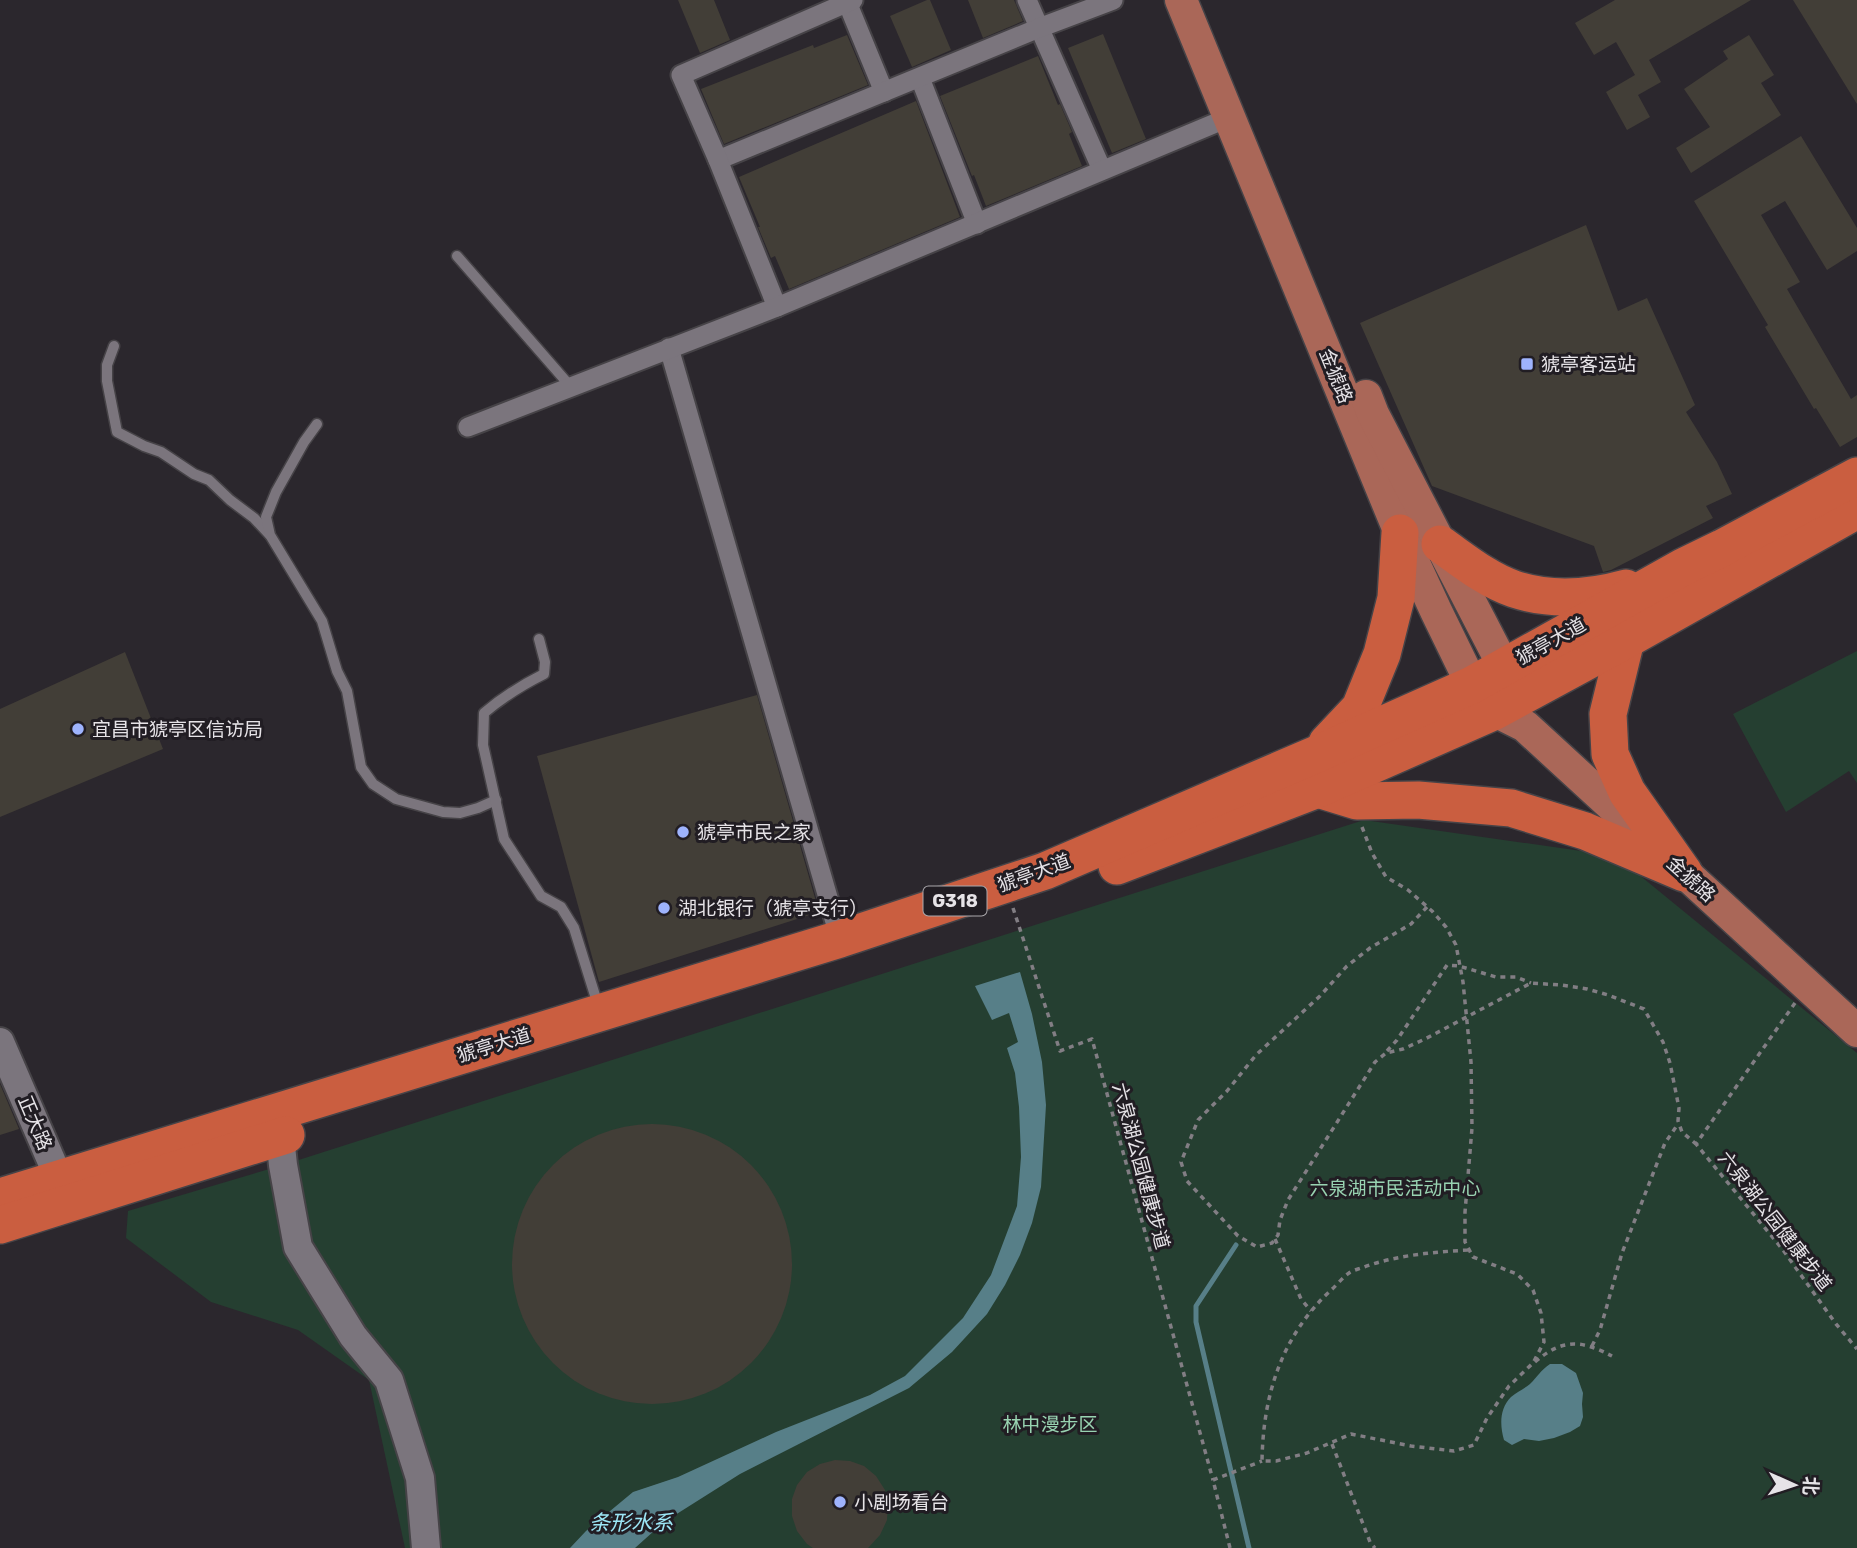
<svg xmlns="http://www.w3.org/2000/svg" width="1857" height="1548" viewBox="0 0 1857 1548" font-family="Rubik,'Noto Sans SC',sans-serif">
	<style>
		.green { fill: #253f31 }
		.water { fill: #577f88 }
		.lines { fill: none; stroke-linecap: round; stroke-linejoin: round }
		.stream { stroke: #577f88; stroke-width: 5 }
		.building { fill: #423e37 }
		.lane-casing { stroke: #464347; stroke-width: 13 }
		.street-casing { stroke: #464347; stroke-width: 23 }
		.secondary-casing { stroke: #464347; stroke-width: 32 }
		.primary-casing { stroke: #464347; stroke-width: 35 }
		.highway-casing { stroke: #464347; stroke-width: 40 }
		.path { stroke: #827e84; stroke-width: 3.5; stroke-dasharray: 5 5; stroke-linecap: butt }
		.lane { stroke: #7b757d; stroke-width: 10 }
		.street { stroke: #7b757d; stroke-width: 19 }
		.secondary { stroke: #7b757d; stroke-width: 28 }
		.primary { stroke: #aa6758; stroke-width: 32 }
		.highway { stroke: #ca5e40; stroke-width: 37 }
		.poi-dot { fill: #9eb3fd; stroke: #211d23; stroke-width: 2.5 }
		.labels { text-anchor: middle; dominant-baseline: central; stroke-width: 6; stroke-linejoin: round; paint-order: stroke }
		.shield { fill: #211d23; stroke: #aba8ac; stroke-width: 2 }
		.shield-label { font-size: 18px; font-weight: bold; fill: #e6e3e7 }
		.poi-label { font-size: 19px; fill: #e6e3e7; stroke: #211d23; text-anchor: start }
		.street-label { font-size: 19px; fill: #e6e3e7; stroke: #211d23 }
		.park-label { font-size: 19px; fill: #98d3b1; stroke: #211d23 }
		.water-label { font-size: 21px; font-style: italic; fill: #9ce6f6; stroke: #211d23 }
	</style>
	<rect width="100%" height="100%" fill="#2b272d"/>
	<!-- green -->
	<g class="green">
		<polygon points="1857,651 1857,783 1849,771 1786,812 1733,714"/>
		<polygon points="1364,820 1616,856 1857,1053 1857,1548 405,1548 369,1380 298,1330 211,1302 126,1238 128,1211 283,1165"/>
	</g>
	<!-- water -->
	<g class="water">
		<polygon points="1020,972 1032,1014 1042,1062 1046,1105 1041,1187 1032,1223 1020,1255 1005,1285 987,1314 952,1352 909,1388 740,1474 664,1522 635,1548 570,1548 586,1531 633,1492 678,1477 776,1432 870,1395 905,1376 963,1318 991,1275 1017,1206 1021,1157 1019,1107 1015,1073 1007,1048 1018,1042 1009,1013 992,1020 975,986"/>
		<path d="M1550 1364H1562L1576 1373 1583 1393 1582 1404 1583 1417 1580 1426 1570 1432 1554 1438 1539 1441 1524 1439 1512 1445 1504 1440C1500 1426 1499 1409 1511 1397 1517 1392 1524 1389 1530 1384 1538 1376 1540 1371 1550 1364Z"/>
	</g>
	<g class="lines">
		<!-- stream -->
		<polyline class="stream" points="1236,1245 1196,1306 1196,1322 1249,1548"/>
	</g>
	<!-- building -->
	<g class="building">
		<polygon points="678,0 714,0 730,40 700,53"/>
		<polygon points="927,0 930,0 951,50 912,67 890,16"/>
		<polygon points="968,0 1014,0 1023,21 983,38"/>
		<polygon points="1615,0 1751,0 1649,60 1661,82 1638,95 1650,117 1627,130 1606,92 1635,75 1616,42 1594,55 1575,23"/>
		<polygon points="1793,0 1857,0 1857,104"/>
		<polygon points="1103,34 1146,139 1112,153 1068,48"/>
		<polygon points="847,35 868,85 724,144 701,89 813,45 814,48"/>
		<polygon points="1749,35 1774,75 1761,83 1781,115 1691,173 1676,148 1710,127 1684,89 1728,59 1723,51"/>
		<polygon points="1038,56 1058,105 1060,104 1072,132 1069,134 1082,166 986,206 974,175 972,176 940,96"/>
		<polygon points="916,101 960,217 789,289 775,256 771,258 758,227 760,227 739,177"/>
		<polygon points="1801,136 1857,228 1857,251 1827,270 1785,201 1761,215 1800,282 1787,289 1851,399 1857,395 1857,437 1840,447 1816,408 1814,409 1765,327 1768,325 1694,201"/>
		<polygon points="1586,225 1618,311 1647,298 1695,405 1686,412 1717,462 1732,494 1706,506 1713,518 1611,570 1603,572 1594,546 1432,486 1360,323"/>
		<polygon points="125,652 163,749 0,817 0,709"/>
		<polygon points="757,695 819,912 599,982 537,756"/>
		<polygon points="0,1084 19,1129 0,1135"/>
		<circle cx="652" cy="1264" r="140"/>
		<polygon points="835,1460 850,1461 864,1466 876,1476 885,1490 888,1504 887,1520 880,1535 868,1548 813,1548 807,1544 797,1531 792,1516 792,1499 797,1485 807,1472 820,1464"/>
	</g>
	<g class="lines">
		<defs>
			<g id="lane">
				<polyline points="457,256 571,387"/>
				<polyline points="114,346 107,365 107,381 117,432 144,446 161,452 194,474 209,480 230,500 254,518 269,534"/>
				<polyline points="317,424 304,442 276,492 266,517 270,535 322,621 337,671 347,691 361,767 373,784 396,799 443,812 460,813 478,808 496,800"/>
				<path d="M539 639 545 662 544 674C522 685 503 697 484 713L483 745 504 839 541 896 561 907 574 928 598 1005"/>
			</g>
			<g id="street">
				<polyline points="1027,0 1102,170"/>
				<polyline points="847,2 884,92"/>
				<polyline points="920,78 977,224"/>
				<polyline points="718,160 1039,28 1113,0"/>
				<polyline points="777,307 718,160 681,75 853,0"/>
				<polyline points="669,348 840,939"/>
				<polyline points="468,427 777,307 1230,117"/>
			</g>
			<g id="secondary">
				<polyline points="0,1042 67,1197"/>
				<polyline points="280,1137 283,1165 298,1247 353,1336 389,1380 420,1478 426,1548"/>
			</g>
			<g id="primary">
				<polyline points="1181,0 1400,533 1436,611 1472,685 1495,711 1525,726 1857,1031"/>
				<polyline points="1366,396 1373,414 1504,667 1518,688"/>
			</g>
			<g id="highway">
				<path d="M1440 544C1463 560 1487 580 1514 589 1550 601 1590 598 1626 588"/>
				<polyline points="1327,743 1360,708 1382,654 1396,598 1400,533"/>
				<polyline points="1318,789 1357,801 1418,800 1511,808 1585,831 1684,873 1627,792 1610,754 1608,714 1626,640"/>
				<polyline points="1117,866 1318,789 1495,711 1626,640 1857,510"/>
				<polyline points="0,1197 840,939 1045,871 1317,754 1472,685 1683,567 1722,548 1857,476"/>
				<polyline points="0,1225 286,1135"/>
			</g>
		</defs>
		<!-- lane casing -->
		<use href="#lane" class="lane-casing"/>
		<!-- street casing -->
		<use href="#street" class="street-casing"/>
		<!-- secondary casing -->
		<use href="#secondary" class="secondary-casing"/>
		<!-- primary casing -->
		<use href="#primary" class="primary-casing"/>
		<!-- highway casing -->
		<use href="#highway" class="highway-casing"/>
		<!-- path -->
		<g class="path">
			<path d="M1362 827 1372 853 1386 877 1408 890 1432 911 1446 927 1456 945 1463 982 1471 1062 1472 1128 1465 1212V1242L1473 1257 1517 1274 1533 1290 1541 1313 1544 1342 1533 1363 1509 1386 1487 1418 1474 1445 1454 1451 1411 1446 1351 1434 1307 1453 1276 1461H1262C1263 1396 1281 1337 1330 1291 1336 1286 1342 1278 1349 1273 1353 1270 1359 1269 1364 1267 1397 1255 1434 1252 1469 1250"/>
			<polyline points="1427,907 1411,924 1370,948 1347,966 1320,996 1256,1055 1227,1091 1198,1120 1181,1162 1187,1181 1238,1236 1257,1247 1272,1243 1278,1235 1280,1220 1288,1200 1375,1062 1386,1053 1403,1049 1425,1039 1531,983 1561,985 1587,989 1608,995 1644,1009 1663,1042 1670,1063 1679,1108 1678,1121 1682,1132 1696,1144"/>
			<polyline points="1013,908 1060,1051 1092,1039 1213,1480"/>
			<polyline points="1795,1003 1696,1144 1783,1250 1836,1324 1857,1349"/>
			<polyline points="1387,1051 1397,1040 1447,965 1459,966 1496,977 1516,977 1531,983"/>
			<polyline points="1275,1239 1301,1299 1311,1311"/>
			<polyline points="1592,1346 1600,1330 1622,1253 1665,1143 1678,1124"/>
			<path d="M1535 1362C1563 1338 1581 1340 1612 1356"/>
			<polyline points="1332,1444 1370,1542 1375,1548"/>
			<polyline points="1230,1548 1213,1480 1262,1461"/>
		</g>
		<!-- lane -->
		<use href="#lane" class="lane"/>
		<!-- street -->
		<use href="#street" class="street"/>
		<!-- secondary -->
		<use href="#secondary" class="secondary"/>
		<!-- primary -->
		<use href="#primary" class="primary"/>
		<!-- highway -->
		<use href="#highway" class="highway"/>
	</g>
	<!-- markers -->
	<g class="poi-dot">
		<rect x="1520" y="357" width="14" height="14" rx="3.5"/>
		<circle cx="78" cy="729" r="7"/>
		<circle cx="683" cy="832" r="7"/>
		<circle cx="664" cy="908" r="7"/>
		<circle cx="840" cy="1502" r="7"/>
	</g>
	<g class="labels">
		<!-- shield labels -->
		<rect class="shield" x="923.5" y="886.5" width="63" height="29" rx="5"/>
		<g class="shield-label">
			<text x="955" y="901">G318</text>
		</g>
		<!-- poi labels -->
		<g class="poi-label">
			<text x="1541" y="364">猇亭客运站</text>
			<text x="92" y="729">宜昌市猇亭区信访局</text>
			<text x="697" y="832">猇亭市民之家</text>
			<text x="678" y="908">湖北银行（猇亭支行）</text>
			<text x="854" y="1502">小剧场看台</text>
		</g>
		<!-- street labels -->
		<g class="street-label">
			<text transform="translate(1336 376) rotate(68)">金猇路</text>
			<text transform="translate(1551 641) rotate(-29)">猇亭大道</text>
			<text transform="translate(1034 873) rotate(-20)">猇亭大道</text>
			<text transform="translate(1691 879) rotate(42)">金猇路</text>
			<text transform="translate(494 1045) rotate(-17)">猇亭大道</text>
			<text transform="translate(35 1123) rotate(67)">正大路</text>
			<text transform="translate(1141 1166) rotate(75)">六泉湖公园健康步道</text>
			<text transform="translate(1775 1221) rotate(52)">六泉湖公园健康步道</text>
		</g>
		<!-- park labels -->
		<g class="park-label">
			<text x="1395" y="1188">六泉湖市民活动中心</text>
			<text x="1050" y="1424">林中漫步区</text>
		</g>
		<!-- water labels -->
		<g class="water-label">
			<text x="631" y="1522">条形水系</text>
		</g>
	</g>
	<!-- north arrow -->
	<g transform="translate(1794 1485) rotate(93)" stroke="#211d23" stroke-width="5" paint-order="stroke">
	<path d="M0-5L12 26L0 18L-12 26Z" fill="#e6e3e7"/>
	<text y="-10" font-size="19" font-weight="bold" text-anchor="middle" fill="#e6e3e7">北</text>
	</g>
</svg>
